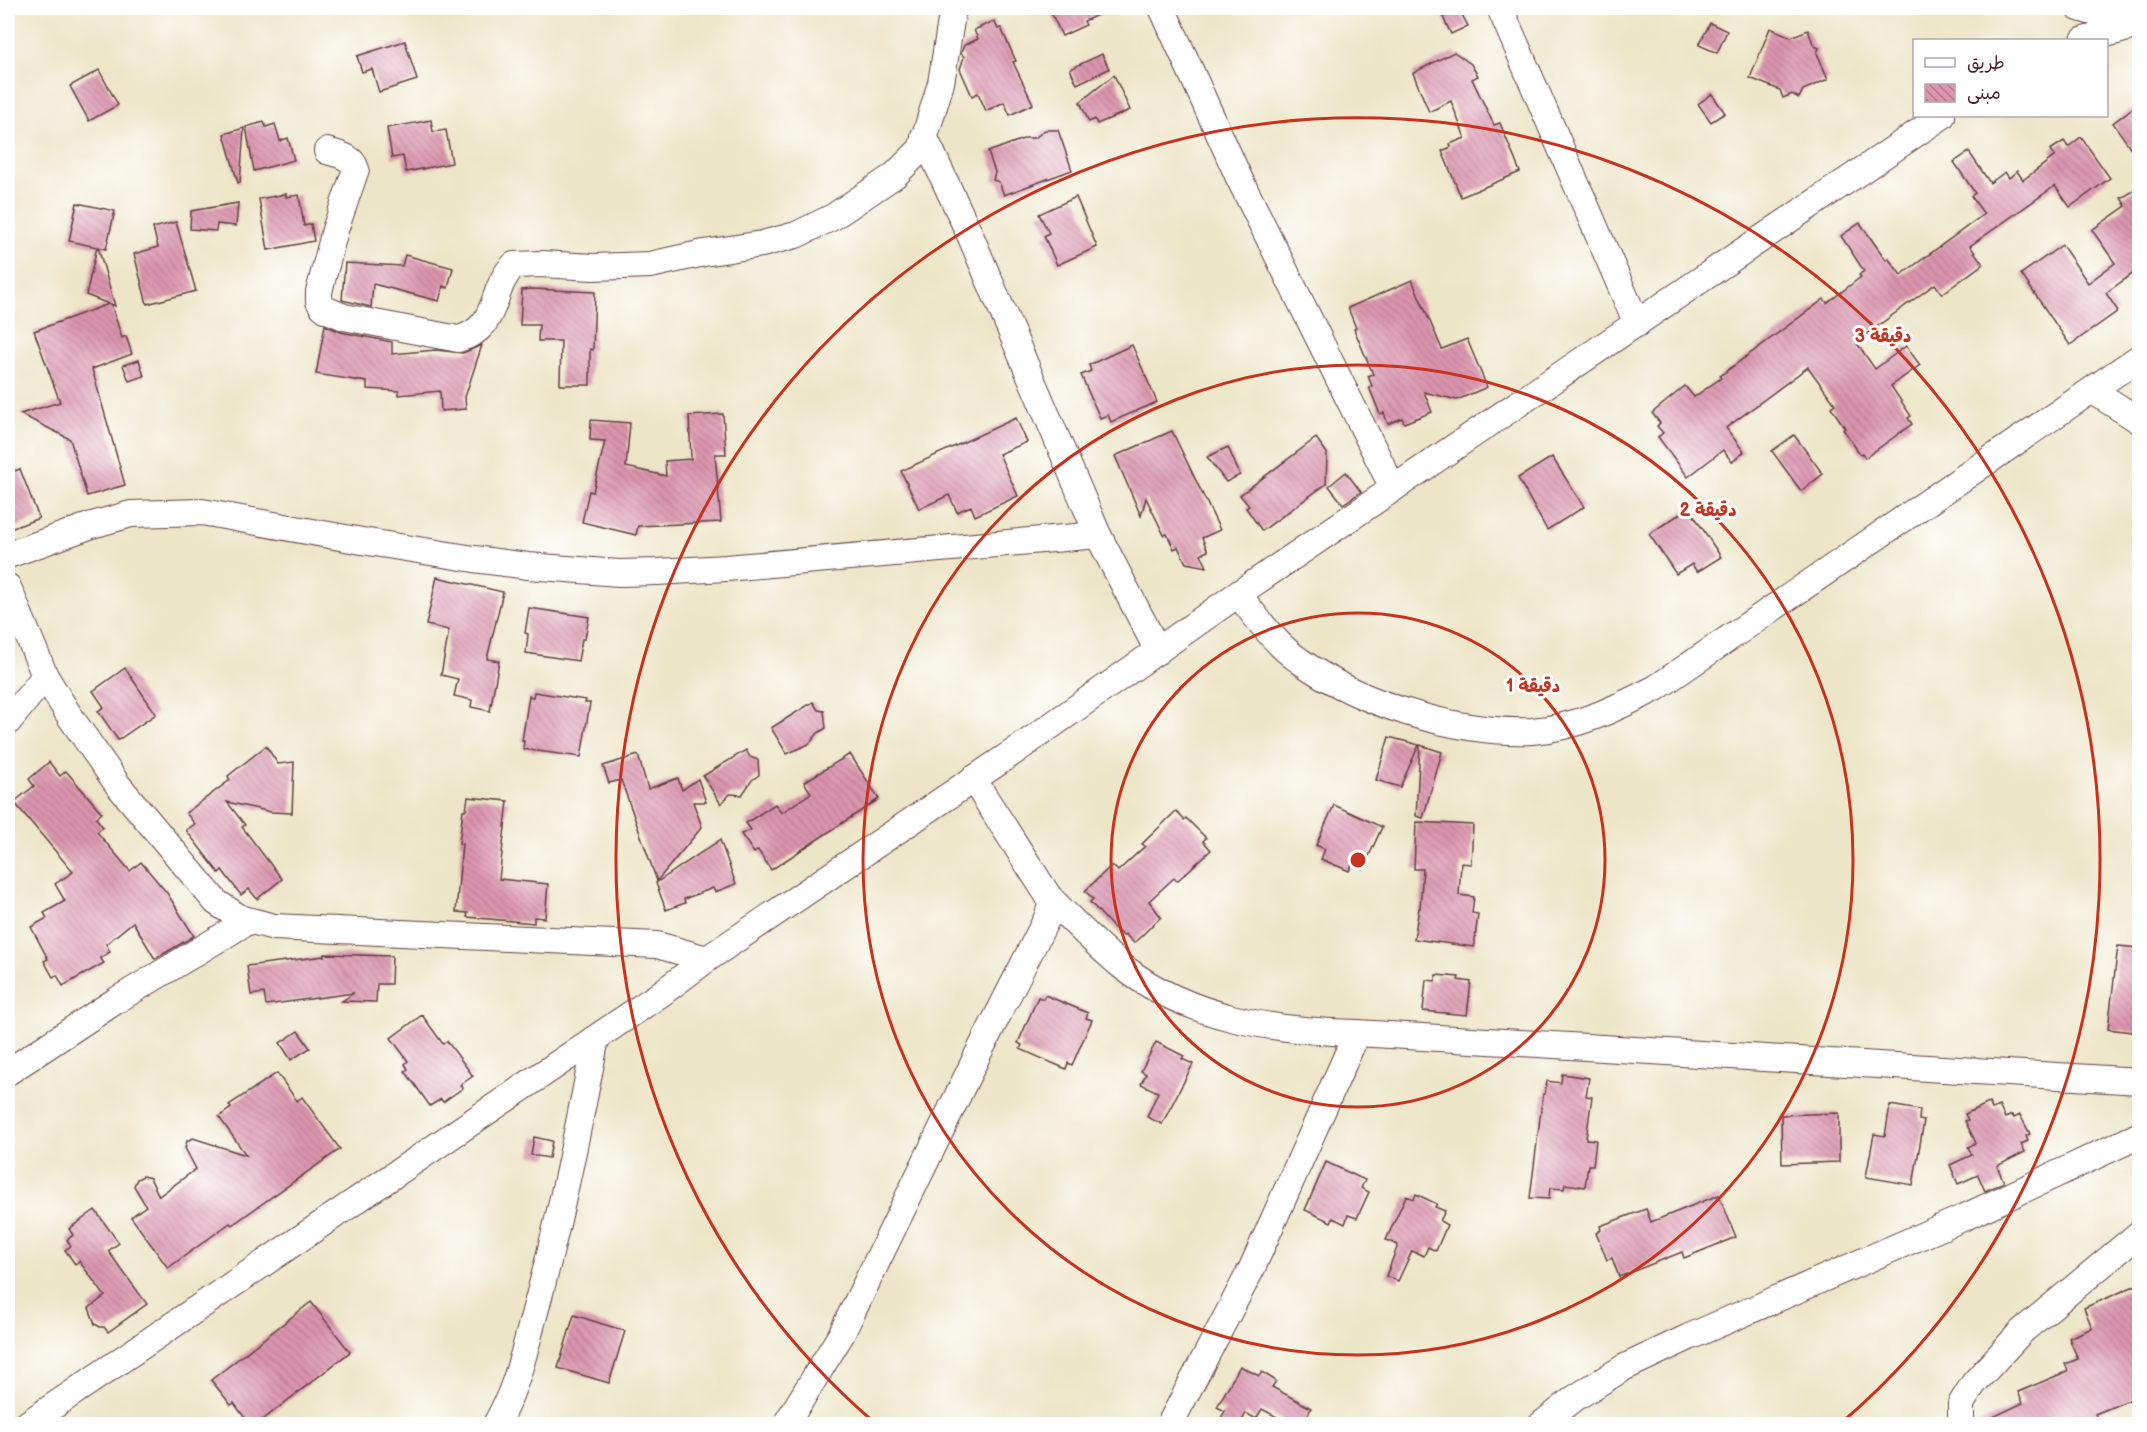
<svg xmlns="http://www.w3.org/2000/svg" width="2147" height="1432" viewBox="0 0 2147 1432" font-family="'Balsamiq Sans','Playpen Sans Arabic',sans-serif">
	<style>
		.building { fill: url(#building-back-hatch) }
		.lines { fill: none; stroke-linecap: round; stroke-linejoin: round }
		.minor-casing { stroke: #623d42; stroke-width: 28 }
		.minor { stroke: #fff; stroke-width: 26 }
		.ring { fill: none; stroke: #c8321e; stroke-width: 3 }
		.centre { fill: #c8321e; stroke: #fff; stroke-width: 3 }
		.ring-label { font-size: 18px; text-anchor: middle; font-weight: bold; fill: #c8321e; stroke: #fff; stroke-width: 6; stroke-linejoin: round; paint-order: stroke }
	</style>
	<defs>
		<pattern id="building-back-hatch" width="6" height="6" patternUnits="userSpaceOnUse" patternTransform="scale(1.5)"><rect width="6" height="6" fill="#dc95af"/><path d="M-1 5l2 2M0 0l6 6M5-1l2 2" fill="none" stroke="#b4798f"/></pattern>
	</defs>
	<rect width="100%" height="100%" fill="#fff"/>
	<filter id="ink" filterUnits="userSpaceOnUse"><feTurbulence type="fractalNoise" baseFrequency=".0167" numOctaves="2"/><feDisplacementMap in="SourceGraphic" scale="12" xChannelSelector="R" yChannelSelector="G"/><feConvolveMatrix kernelMatrix="1 2 1 2 8 2 1 2 1" color-interpolation-filters="sRGB"/></filter>
	<filter id="wash" filterUnits="userSpaceOnUse"><feTurbulence type="fractalNoise" baseFrequency=".008" numOctaves="4" result="noise"/><feDisplacementMap in="SourceGraphic" scale="24" xChannelSelector="R" yChannelSelector="G"/><feGaussianBlur stdDeviation="1.35" result="paint"/><feColorMatrix in="noise" values="0 0 0 0 0 0 0 0 0 0 0 0 0 0 0 0 0 1.4 0 .05"/><feComposite in="paint" operator="in"/></filter>
	<g filter="url(#wash)">
		<rect width="100%" height="100%" fill="#ede5c7"/>
		<g id="blocks">
			<!-- building -->
			<g class="building">
				<polygon points="1049,8 1113,8 1084,21 1086,25 1062,36"/>
				<polygon points="1459,9 1468,26 1451,34 1443,17"/>
				<polygon points="994,21 998,29 1001,28 1016,61 1013,62 1033,104 1010,115 1004,102 986,111 978,93 972,96 960,69 964,57 961,53 964,45 978,39 974,30"/>
				<polygon points="1710,23 1727,31 1717,53 1699,45"/>
				<polygon points="1770,28 1791,37 1808,30 1814,46 1819,48 1817,53 1828,79 1803,90 1799,98 1792,94 1783,98 1780,90 1750,78"/>
				<polygon points="405,41 417,80 379,92 372,69 362,72 357,56"/>
				<polygon points="1454,52 1471,64 1478,76 1472,79 1494,125 1500,123 1520,172 1461,197 1442,151 1451,147 1450,144 1465,138 1451,101 1429,112 1413,73"/>
				<polygon points="1102,54 1109,69 1077,84 1070,69"/>
				<polygon points="99,70 118,105 89,121 70,86"/>
				<polygon points="1114,75 1130,110 1097,124 1095,119 1089,122 1080,102"/>
				<polygon points="1712,94 1725,113 1711,122 1698,104"/>
				<polygon points="2139,103 2139,160 2113,123"/>
				<polygon points="431,120 433,132 446,130 452,163 406,172 403,156 392,158 387,128"/>
				<polygon points="264,122 266,127 275,124 280,141 288,138 294,160 254,171 246,127"/>
				<polygon points="244,128 240,183 238,183 224,134"/>
				<polygon points="1045,130 1058,130 1072,170 1004,195 999,182 993,180 995,172 988,152 1026,138 1035,138"/>
				<polygon points="2081,137 2110,178 2070,207 2055,186 1970,246 1983,264 1942,294 1935,284 1856,342 1875,369 1906,346 1920,365 1891,386 1911,416 1908,418 1912,424 1865,458 1862,453 1860,454 1843,429 1845,428 1831,407 1835,404 1808,367 1726,428 1744,452 1732,462 1723,450 1688,477 1658,437 1663,433 1657,426 1660,423 1652,413 1685,386 1694,397 1721,378 1720,376 1824,299 1827,303 1861,277 1859,275 1864,271 1841,236 1860,223 1886,260 1888,258 1901,275 1984,214 1971,196 1975,193 1954,162 1969,152 1990,183 2005,172 2009,178 2017,171 2023,180 2055,156 2050,150 2064,141 2068,147"/>
				<polygon points="2139,188 2139,269 2106,293 2118,311 2070,345 2021,274 2062,245 2088,283 2115,263 2092,230 2126,206 2121,198"/>
				<polygon points="286,194 286,197 299,195 304,226 311,224 314,241 268,250 259,199"/>
				<polygon points="1076,197 1097,247 1057,265 1044,236 1049,233 1039,214"/>
				<polygon points="77,203 115,211 106,249 98,247 115,306 111,304 122,338 126,336 132,354 92,369 125,485 87,496 70,439 20,414 60,402 34,331 109,304 86,295 97,247 69,241"/>
				<polygon points="238,203 236,226 217,224 216,231 190,229 191,211"/>
				<polygon points="176,222 196,291 147,304 134,254 158,247 153,228"/>
				<polygon points="405,255 453,268 448,288 443,286 439,301 373,284 371,307 342,300 345,263 402,266"/>
				<polygon points="1412,280 1442,349 1467,339 1487,387 1457,400 1424,392 1432,412 1404,423 1402,418 1388,424 1384,413 1380,414 1369,387 1372,386 1368,376 1373,374 1354,329 1356,328 1348,308"/>
				<polygon points="532,289 595,292 593,350 590,349 590,385 560,385 561,341 538,341 539,325 520,325 522,290"/>
				<polygon points="325,325 341,332 392,342 392,354 436,350 463,353 482,345 465,397 466,409 441,411 440,391 399,395 399,391 367,389 367,382 316,374"/>
				<polygon points="1132,345 1157,402 1111,422 1108,415 1100,418 1081,375 1091,371 1089,365"/>
				<polygon points="139,360 144,376 129,381 123,365"/>
				<polygon points="723,414 726,454 715,454 721,522 638,526 636,535 582,522 589,491 593,492 605,441 590,440 591,420 630,423 626,467 666,476 665,461 691,459 689,416"/>
				<polygon points="1016,418 1027,442 999,454 1018,496 975,516 971,506 957,512 949,495 919,509 901,471"/>
				<polygon points="1172,431 1220,530 1202,538 1208,551 1201,554 1207,567 1186,563 1178,547 1174,549 1167,534 1164,535 1146,498 1141,516 1115,456"/>
				<polygon points="1794,435 1823,474 1801,491 1772,451"/>
				<polygon points="1316,438 1327,453 1326,484 1262,531 1246,508 1249,506 1240,495"/>
				<polygon points="1228,447 1240,475 1226,482 1207,457"/>
				<polygon points="1552,457 1584,507 1547,530 1518,478"/>
				<polygon points="20,469 39,518 8,530 8,473"/>
				<polygon points="1346,472 1361,492 1343,504 1329,486"/>
				<polygon points="1689,508 1721,557 1697,572 1692,564 1676,574 1649,534"/>
				<polygon points="437,577 503,592 487,659 499,661 490,711 471,707 472,700 454,696 458,679 441,675 449,630 426,625"/>
				<polygon points="529,608 589,617 585,639 582,639 578,661 526,653 528,634 525,633"/>
				<polygon points="125,668 156,714 118,740 98,711 104,707 93,691"/>
				<polygon points="534,692 586,700 585,703 590,703 581,757 523,749 524,741 522,741 529,696 533,697"/>
				<polygon points="813,702 818,710 824,711 826,728 818,733 809,744 787,754 771,728"/>
				<polygon points="1389,737 1419,745 1400,787 1376,780"/>
				<polygon points="1420,745 1442,752 1423,818 1416,816"/>
				<polygon points="266,746 278,764 294,762 292,813 271,812 227,802 245,825 242,827 282,879 257,899 249,889 241,895 222,870 219,873 186,830 195,824 186,813 230,780 228,776"/>
				<polygon points="746,750 750,757 758,760 759,775 752,780 742,795 730,794 721,804 703,776"/>
				<polygon points="850,754 879,799 771,870 758,850 754,853 741,834 751,830 746,823 775,804 781,813 811,793 804,782"/>
				<polygon points="638,755 648,789 678,778 682,790 698,779 706,802 693,802 702,827 657,881 621,780 609,783 603,766"/>
				<polygon points="49,762 60,776 66,771 102,813 96,818 103,827 97,832 130,871 141,862 167,893 194,936 155,959 133,922 106,944 110,952 100,958 104,963 63,986 57,975 53,977 44,961 48,959 31,927 47,918 44,913 65,901 55,884 73,872 14,802 34,786 29,779"/>
				<polygon points="468,797 508,801 499,879 548,884 545,918 534,917 534,923 467,917 468,913 456,912 462,844 459,844 463,810 466,810"/>
				<polygon points="1334,805 1382,827 1363,869 1352,864 1349,871 1321,859 1325,849 1316,845"/>
				<polygon points="1176,811 1184,820 1186,818 1206,838 1203,841 1211,850 1186,873 1177,881 1174,878 1149,901 1161,917 1134,943 1125,934 1123,936 1112,926 1090,902 1093,899 1085,891 1112,865 1118,871 1145,846 1142,844"/>
				<polygon points="1416,822 1473,825 1471,864 1461,863 1459,895 1474,897 1472,913 1478,914 1474,947 1414,939 1419,908 1420,908 1423,869 1414,869"/>
				<polygon points="720,840 736,884 715,892 713,888 684,899 685,903 666,910 656,883"/>
				<polygon points="2118,946 2139,948 2139,1033 2108,1029"/>
				<polygon points="324,954 392,956 391,984 377,984 376,1002 342,1001 354,993 266,1005 264,993 251,995 247,966 324,956"/>
				<polygon points="1436,975 1459,977 1458,980 1471,982 1467,1015 1423,1011 1426,980 1436,981"/>
				<polygon points="1045,995 1088,1013 1086,1018 1092,1020 1072,1065 1068,1063 1066,1069 1020,1049 1022,1045 1018,1043 1038,997 1043,999"/>
				<polygon points="422,1015 443,1044 447,1041 473,1076 460,1085 463,1088 443,1102 441,1099 430,1106 405,1071 408,1069 405,1064 408,1061 391,1038"/>
				<polygon points="298,1031 310,1048 291,1060 280,1043"/>
				<polygon points="1156,1042 1184,1056 1182,1059 1193,1064 1162,1124 1147,1117 1158,1092 1141,1084 1146,1074 1141,1071"/>
				<polygon points="277,1073 297,1101 302,1097 340,1149 232,1225 230,1223 168,1268 131,1217 146,1206 134,1186 137,1179 143,1176 150,1178 159,1196 196,1169 185,1148 187,1141 193,1138 246,1155 219,1117 231,1108 229,1105"/>
				<polygon points="1562,1074 1589,1078 1586,1096 1592,1097 1586,1139 1596,1140 1593,1165 1588,1165 1585,1187 1565,1184 1564,1189 1550,1188 1549,1199 1530,1198 1543,1094 1545,1094 1547,1081 1561,1083"/>
				<polygon points="1989,1103 1992,1109 1999,1106 2005,1118 2012,1115 2014,1118 2020,1115 2030,1134 2026,1136 2028,1141 2021,1144 2025,1152 1997,1166 2004,1182 1985,1191 1978,1175 1958,1184 1950,1165 1972,1155 1968,1147 1976,1143 1965,1121 1968,1120 1965,1114"/>
				<polygon points="1890,1105 1920,1110 1919,1120 1924,1121 1913,1185 1866,1177 1874,1134 1885,1136"/>
				<polygon points="1839,1113 1839,1162 1782,1164 1781,1115"/>
				<polygon points="534,1137 552,1141 549,1158 531,1155"/>
				<polygon points="1326,1162 1365,1180 1361,1188 1369,1192 1357,1218 1348,1215 1345,1224 1333,1218 1331,1222 1305,1210"/>
				<polygon points="1416,1194 1437,1204 1435,1207 1445,1211 1440,1221 1447,1225 1436,1251 1428,1247 1424,1256 1412,1251 1398,1281 1386,1276 1398,1245 1386,1240 1406,1196 1414,1199"/>
				<polygon points="1719,1195 1736,1237 1684,1258 1682,1252 1619,1277 1612,1258 1607,1260 1596,1233 1601,1230 1600,1226 1646,1209 1651,1222"/>
				<polygon points="95,1210 119,1243 108,1251 147,1304 108,1332 104,1327 100,1327 95,1324 89,1308 105,1296 79,1261 75,1264 65,1250 71,1246 67,1240 73,1235 69,1229"/>
				<polygon points="2139,1284 2139,1396 2095,1414 2097,1418 2082,1425 1976,1425 2023,1403 2018,1392 2068,1371 2065,1364 2078,1359 2069,1338 2092,1328 2084,1308"/>
				<polygon points="311,1302 350,1352 256,1425 250,1425 234,1403 231,1405 211,1380"/>
				<polygon points="574,1315 625,1331 609,1383 558,1368"/>
				<polygon points="1240,1366 1259,1376 1262,1372 1276,1381 1272,1387 1311,1408 1303,1425 1292,1425 1262,1409 1256,1419 1246,1413 1240,1425 1217,1425 1225,1411 1217,1407"/>
			</g>
		</g>
	</g>
	<g filter="url(#ink)">
		<use href="#blocks" fill-opacity="0" stroke="#623d42" stroke-width="1.5"/>
		<g class="lines">
			<defs>
				<g id="minor">
					<polyline points="1162,8 1240,180 1393,488"/>
					<polyline points="1500,8 1637,324"/>
					<polyline points="2079,8 2137,25"/>
					<polyline points="2084,40 2139,25"/>
					<polyline points="924,136 970,235 1098,535 1158,651"/>
					<path d="M327 151C339 155 352 156 356 169L335 230 319 292V301L322 306 327 310 344 317 458 339C500 329 489 289 514 265L542 264 593 267 650 265 704 253 762 244 796 235 833 217 895 175 921 149 941 83 953 8"/>
					<polyline points="2093,391 2140,421"/>
					<polyline points="8,555 92,525 131,514 202,512 362,541 474,559 528,566 619,573 657,572 726,568 1098,535"/>
					<polyline points="8,587 45,676 69,715 118,785 216,902 240,918 274,927 657,945 707,959"/>
					<path d="M1238 594C1257 618 1275 644 1300 661 1360 704 1458 734 1532 731 1576 728 1617 708 1656 688L2140 357"/>
					<polyline points="8,722 45,676"/>
					<path d="M1049 897C1073 921 1097 946 1123 967 1190 1019 1275 1031 1357 1033"/>
					<polyline points="8,1072 117,1000 248,921"/>
					<polyline points="27,1424 659,995 707,959 1018,749 1238,594 1942,116"/>
					<path d="M496 1424C517 1388 525 1348 536 1308 560 1219 578 1129 596 1038"/>
					<polyline points="786,1424 841,1335 978,1054 1047,918 1051,905 1049,897 973,779"/>
					<polyline points="1170,1424 1252,1268 1357,1033 2140,1081"/>
					<polyline points="1542,1424 1575,1398 1623,1368 1689,1337 1965,1217 2140,1135"/>
					<polyline points="1961,1424 1961,1404 1974,1383 2021,1332 2140,1233"/>
				</g>
			</defs>
			<!-- minor casing -->
			<use href="#minor" class="minor-casing"/>
			<!-- minor -->
			<use href="#minor" class="minor"/>
		</g>
	</g>
	<!-- distance rings -->
	<g class="ring">
		<circle cx="1358" cy="860" r="247"/>
		<circle cx="1358" cy="860" r="495"/>
		<path d="M876 1424A742 742 0 1 1 1840 1424"/>
	</g>
	<circle cx="1358" cy="860" r="9" class="centre"/>
	<g class="ring-label">
		<text x="1883" y="342">3 دقيقة</text>
		<text x="1708" y="516">2 دقيقة</text>
		<text x="1533" y="692">1 دقيقة</text>
	</g>
	<!-- margin -->
	<rect width="2147" height="1432" fill="none" stroke="#fff" stroke-width="30"/>
	<!-- legend -->
	<rect x="1913" y="39" width="195" height="78" fill="#ffffff" stroke="#b7a5aa" stroke-width="1.5"/>
	<rect x="1925" y="58" width="30" height="9" fill="#ffffff" stroke="#b7a5aa" stroke-width="1.5"/>
	<text x="1967" y="69" font-size="18" fill="#4a1f2b">طريق</text>
	<rect x="1925" y="84" width="30" height="18" fill="url(#building-back-hatch)" stroke="#b7a5aa" stroke-width="1.5"/>
	<text x="1967" y="99" font-size="18" fill="#4a1f2b">مبنى</text>
</svg>
